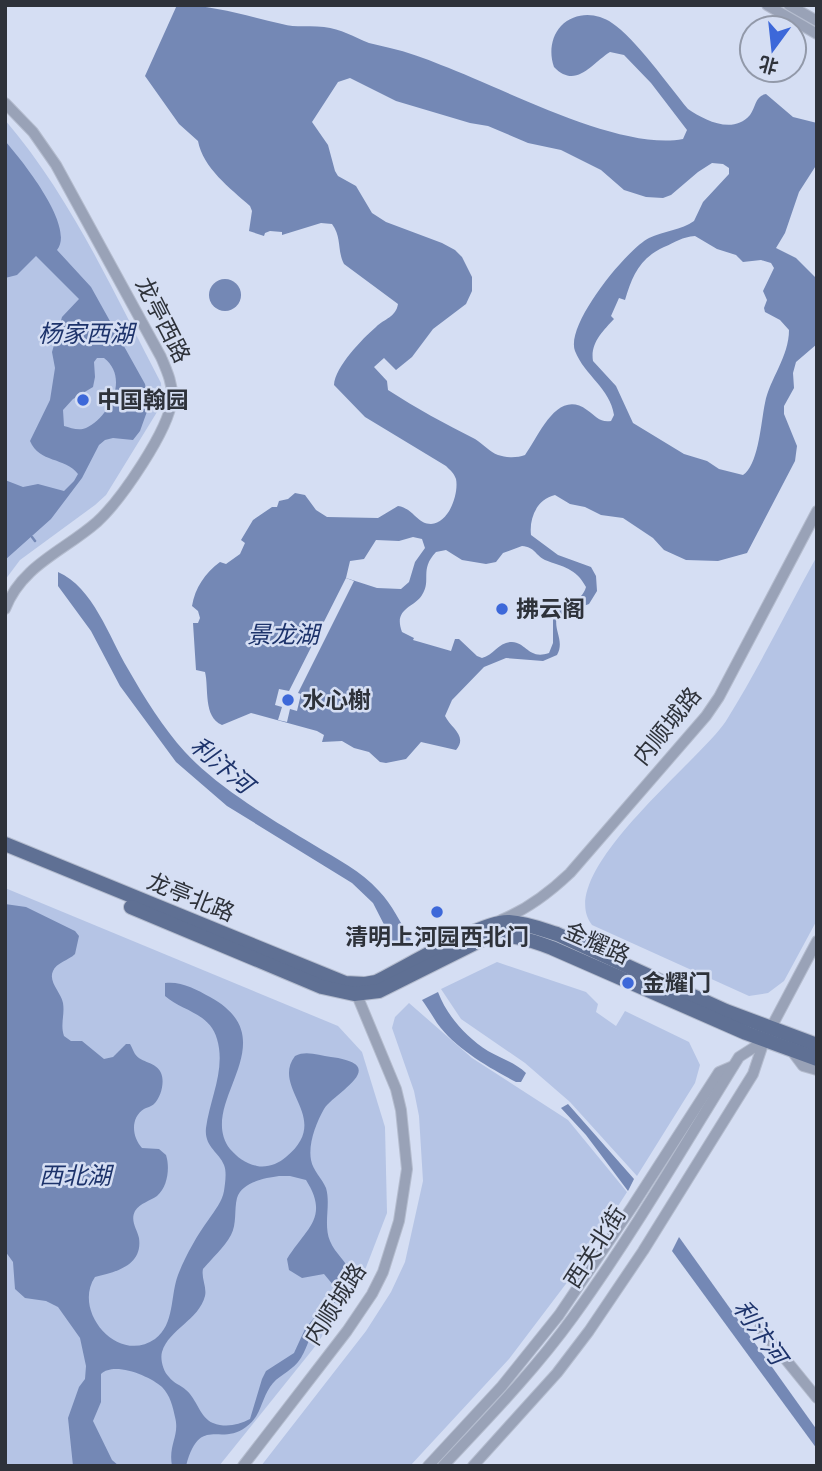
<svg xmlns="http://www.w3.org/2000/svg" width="822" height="1471" viewBox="0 0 822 1471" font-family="Inter,'Noto Sans SC',sans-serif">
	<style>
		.green { fill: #b5c4e5 }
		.water { fill: #7488b5; fill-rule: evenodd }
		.pier { fill: #d5def3 }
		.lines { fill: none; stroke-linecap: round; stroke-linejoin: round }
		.stream { stroke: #7488b5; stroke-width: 2.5 }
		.minor-casing { stroke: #b4bcce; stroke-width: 12 }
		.major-casing { stroke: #b4bcce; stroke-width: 16 }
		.minor { stroke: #99a2b7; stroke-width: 10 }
		.major { stroke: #5f7094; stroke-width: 14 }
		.poi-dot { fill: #3d68d9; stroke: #d5def3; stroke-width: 2.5 }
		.labels { text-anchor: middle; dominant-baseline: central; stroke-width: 5; stroke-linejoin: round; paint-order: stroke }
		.street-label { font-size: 23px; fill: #2e323a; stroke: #d5def3 }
		.poi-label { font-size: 23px; font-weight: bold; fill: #2e323a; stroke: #d5def3; text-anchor: start }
		.water-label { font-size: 24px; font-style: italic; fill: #1d336b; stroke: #d5def3 }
	</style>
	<rect width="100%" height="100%" fill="#d5def3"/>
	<!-- green -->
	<g class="green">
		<path d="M5 120C71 197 114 293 161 383L162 397 157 412 106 495 95 505 20 560 5 580Z"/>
		<path d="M817 556V920L784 981 768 993 749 996 592 925C552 874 700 761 726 721 759 668 787 610 817 556Z"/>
		<polygon points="5,888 338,1026 362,1052 385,1127 387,1213 360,1283 313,1349 219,1466 5,1466"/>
		<polygon points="497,962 586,992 598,1004 596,1012 616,1026 625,1011 689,1042 700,1065 695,1083 637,1176 570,1102 525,1063 461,1019 441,989"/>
		<polygon points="409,1003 472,1058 568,1120 627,1192 581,1264 509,1359 410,1466 261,1466 366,1331 391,1292 405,1262 423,1181 419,1116 414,1091 392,1028 395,1017"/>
	</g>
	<!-- water -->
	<g class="water">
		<path d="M177 5C214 5 247 16 282 24 296 28 310 25 324 27 341 29 354 37 369 43 376 45 383 46 390 48 407 52 425 58 441 65 503 88 619 151 683 139L687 130 651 83 624 55 610 52C592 63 576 90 554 67 549 53 551 37 561 26 575 12 596 12 612 23 635 38 669 86 688 109 704 120 733 135 750 115 756 107 755 96 766 94L793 117 817 123V164L799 192 785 233 776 248 796 258 817 279V344L796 362 793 373 794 388 784 406V414L797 446 795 461 747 553 718 561 686 560 664 550 653 538 623 518 601 515 585 507 570 504 555 495C537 499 529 518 531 535L558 555 591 567 596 576 597 591 589 604 557 616C553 630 565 641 557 655L543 661 506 658 484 667 452 700 445 716C451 728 468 736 456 750L421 742 406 759 386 763 380 762 369 752 354 748 342 741 322 742 324 735 317 731 251 713 222 725C203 717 209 688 205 672L196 670 193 623H198L200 618 198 611 192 606C195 588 205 573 220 562L226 564 240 554 245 543 241 540 253 520 272 507H277L279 501 288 499 295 493 305 495 316 510 327 517 378 518 398 506C413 508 417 524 431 524 449 523 459 494 456 479 454 473 450 470 446 466L365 417 334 385C335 367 362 339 376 327 384 319 396 317 398 304L344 264C337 251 342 237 332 224L321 223 282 235V232L270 231 265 233 264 236 249 231 252 211 250 206C230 188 203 168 198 141L179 124 145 76ZM350 78 396 101 470 123 488 126 528 143 561 150 601 170 624 190 646 197 663 198 671 195 698 172 712 163 723 164 729 168V174L703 202 694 221C682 230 663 231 649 238 626 250 565 325 575 351 585 376 610 388 614 415L611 421C600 423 596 416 587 410 557 388 539 436 525 455 517 458 507 458 498 455 490 452 483 444 475 439 445 424 416 408 388 390L387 381 374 367 384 358 396 370 412 357 433 329 466 304 472 291V277L462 257 455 250 442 243 386 222 372 213 356 186 338 176 335 171 328 145 312 122 338 82ZM695 236 717 249 736 255 743 262 761 260 771 263 774 268 763 291 767 300 764 308 765 312 780 320 789 330C789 357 770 378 765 403 761 421 759 464 743 475L719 469 707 461 684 454 633 423 616 386 593 361C590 343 603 331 614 319L611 316 619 298 625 300C632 276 640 258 664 247 676 242 682 237 695 236ZM413 537 422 539 425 548 415 562 409 582 401 589 377 588 346 578 350 561 364 559 376 540 399 541ZM522 546C535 547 535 555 545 560 563 567 576 568 586 587 582 602 565 605 553 614V643L549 653C529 660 527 643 512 642 499 642 494 655 482 658L477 656 459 639H455L451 651 413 640 414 638 402 632C393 608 414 608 422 595 432 580 419 570 436 552L446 550 462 560 486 564 496 562 503 553Z"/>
		<path d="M5 141C21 159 76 227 57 250L91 287 145 384 149 406 140 431 133 440 113 438 105 440 99 445 82 478 51 519 5 560V480L23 487 38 484 64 491 74 481 78 474C65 457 39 463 30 441L50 400 55 368 52 352 62 317 79 299 36 256 17 275 5 278ZM97 358H104C130 378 109 417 86 428 79 431 71 428 64 426L63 410 73 399 93 387 95 377 94 362Z"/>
		<circle cx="225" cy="295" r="16"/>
		<path d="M58 572C93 587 109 637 128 669 144 697 163 728 185 752 218 788 273 820 314 845 337 859 361 871 379 891 392 904 401 924 411 940L396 948 373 903 352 883 227 806 176 762 120 686 91 631 58 586Z"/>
		<path d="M5 904 26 907 75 931 79 936 75 954C69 960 56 963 53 971 48 982 61 992 63 1003 65 1015 60 1024 64 1036L71 1041H82L104 1059 113 1057 126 1044H130C132 1047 133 1051 135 1054 141 1063 157 1062 161 1073 165 1082 161 1097 154 1104 152 1106 146 1108 144 1109 130 1118 132 1137 142 1148L159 1149 166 1155C170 1167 168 1187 157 1196 150 1201 140 1203 135 1211 130 1221 137 1229 139 1238 143 1266 115 1272 95 1277 72 1311 118 1365 155 1339 175 1324 170 1296 178 1275 185 1257 197 1235 209 1219 215 1210 222 1202 224 1191 225 1184 227 1172 224 1165 219 1152 204 1147 206 1128 210 1098 226 1069 217 1039 210 1013 182 1011 165 996V983C181 981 196 989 210 997 290 1041 195 1103 230 1149 237 1157 246 1164 257 1166 267 1168 278 1164 286 1157 334 1118 270 1089 295 1056 307 1050 319 1056 331 1057 392 1065 335 1092 324 1109 316 1123 308 1144 311 1160 313 1171 322 1178 326 1188 331 1205 323 1224 330 1241 338 1261 360 1266 344 1292 337 1304 324 1312 316 1324 309 1336 307 1351 298 1362 290 1372 277 1376 270 1387 261 1400 261 1417 246 1427 220 1447 200 1414 186 1466H172C168 1444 180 1436 175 1417 173 1407 170 1395 162 1387 150 1376 114 1361 101 1374V1402L93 1421 112 1460 119 1466H73L68 1418 79 1387 85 1379 86 1366 80 1338 58 1307 46 1301 25 1298 15 1289 13 1262 5 1251ZM279 1176H290L306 1180C330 1218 306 1228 287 1259L289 1270 302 1278 324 1274 334 1286 335 1292 305 1329 294 1353 266 1371 262 1379 250 1419C238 1425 226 1428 213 1423 200 1418 197 1399 186 1390 181 1385 173 1383 169 1377 163 1371 160 1359 162 1352 169 1329 199 1320 205 1296 207 1287 201 1278 203 1269 212 1258 224 1248 231 1235 237 1224 234 1210 237 1198 242 1182 265 1178 279 1176Z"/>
		<path d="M438 992C447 1016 466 1037 488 1051 500 1058 516 1063 526 1073L521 1082H516C488 1067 456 1049 437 1023 432 1015 427 1007 422 1000Z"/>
		<polygon points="568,1104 634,1179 628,1191 586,1135 561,1108"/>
		<polygon points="679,1237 817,1430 817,1449 672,1251"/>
	</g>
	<!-- pier -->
	<polygon class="pier" points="346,578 354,581 298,693 301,694 297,711 290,709 287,722 278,720 282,707 275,705 279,689 289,691"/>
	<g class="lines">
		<!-- stream -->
		<polyline class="stream" points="32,537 35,541"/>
		<defs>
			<g id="minor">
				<polyline points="767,5 817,34"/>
				<polyline points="789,5 817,21"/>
				<path d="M5 103 33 132 56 165 161 357C167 371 173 384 172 399 169 430 121 500 97 522 64 551 22 565 5 609"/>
				<path d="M501 920C528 909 549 893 570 873L706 716 719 697 817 511"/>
				<polyline points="791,1050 803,1066 817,1070"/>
				<polyline points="760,1328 817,1398"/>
				<polyline points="243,1466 347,1331 372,1294 383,1272 399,1221 407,1169 401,1110 396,1089 354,988"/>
				<polyline points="428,1466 502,1386 559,1315 632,1207 719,1072 733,1066"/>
				<path d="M443 1466C488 1418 534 1371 573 1317 633 1234 685 1144 739 1057L764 1041"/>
				<polyline points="473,1466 557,1373 589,1331 643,1251 753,1074 764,1041 817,941"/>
			</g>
			<g id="major">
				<path d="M5 844 345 983 365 984 376 982C405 968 483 920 509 922 526 923 541 929 557 934L726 1011 817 1045"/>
				<path d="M131 907 322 987 354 994 379 991 485 938C507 932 531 940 552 948L746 1033 817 1059"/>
			</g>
		</defs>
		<!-- minor casing -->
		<use href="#minor" class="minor-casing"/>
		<!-- major casing -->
		<use href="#major" class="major-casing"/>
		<!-- minor -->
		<use href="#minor" class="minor"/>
		<!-- major -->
		<use href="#major" class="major"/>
	</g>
	<!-- markers -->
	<g class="poi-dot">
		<circle cx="83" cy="400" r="7"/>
		<circle cx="502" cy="609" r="7"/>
		<circle cx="288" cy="700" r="7"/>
		<circle cx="437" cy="912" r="7"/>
		<circle cx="628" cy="983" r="7"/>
	</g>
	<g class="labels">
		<!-- street labels -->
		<g class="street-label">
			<text transform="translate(163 320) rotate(63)">龙亭西路</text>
			<text transform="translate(667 726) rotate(-51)">内顺城路</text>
			<text transform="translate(191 897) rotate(22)">龙亭北路</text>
			<text transform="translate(597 943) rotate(24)">金耀路</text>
			<text transform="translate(595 1247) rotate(-57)">西关北街</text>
			<text transform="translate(335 1304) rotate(-57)">内顺城路</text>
		</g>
		<!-- poi labels -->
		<g class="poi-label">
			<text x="97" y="400">中国翰园</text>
			<text x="516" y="609">拂云阁</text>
			<text x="302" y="700">水心榭</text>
			<text x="437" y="937" text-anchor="middle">清明上河园西北门</text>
			<text x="642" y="983">金耀门</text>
		</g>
		<!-- water labels -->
		<g class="water-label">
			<text x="86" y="333">杨家西湖</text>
			<text x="283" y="634">景龙湖</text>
			<text transform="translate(222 765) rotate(40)">利汴河</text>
			<text x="75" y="1175">西北湖</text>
			<text transform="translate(760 1332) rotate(55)">利汴河</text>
		</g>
	</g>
	<!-- border -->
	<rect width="822" height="1471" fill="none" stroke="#2e323a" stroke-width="14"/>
	<!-- north arrow -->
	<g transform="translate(773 49) rotate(195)"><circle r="33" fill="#d5def3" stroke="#9299a9" stroke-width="2"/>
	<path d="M0-5L12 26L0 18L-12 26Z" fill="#3d68d9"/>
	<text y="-10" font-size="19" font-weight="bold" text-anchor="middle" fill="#2e323a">北</text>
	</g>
</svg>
